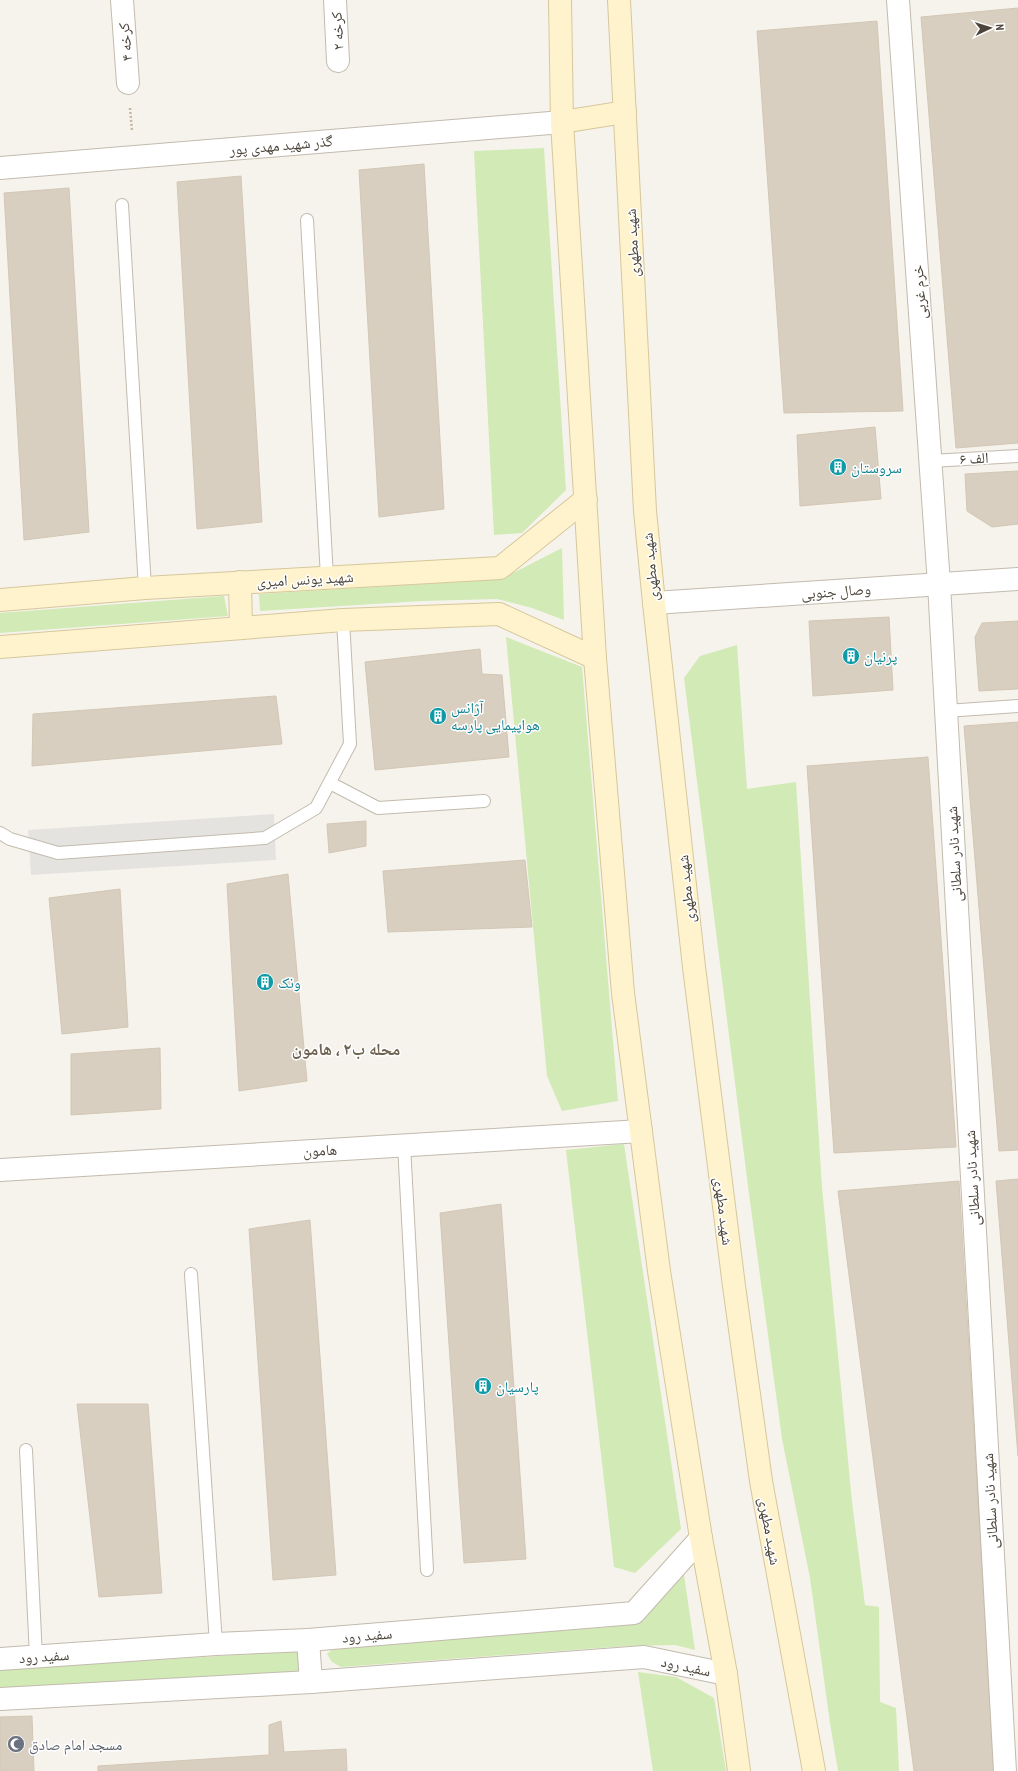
<svg xmlns="http://www.w3.org/2000/svg" width="1018" height="1771" viewBox="0 0 1018 1771" font-family="'PT Sans Narrow','Noto Naskh Arabic',sans-serif">
	<style>
		.green { fill: #d2eab5 }
		.parking { fill: #e5e3e0 }
		.building { fill: #d8cfc1; stroke: #d3c7b4 }
		.lines { fill: none; stroke-linecap: round; stroke-linejoin: round }
		.service-casing { stroke: #c2bbae; stroke-width: 14 }
		.minor-casing { stroke: #c2bbae; stroke-width: 24 }
		.tertiary-casing { stroke: #c2bbae; stroke-width: 24 }
		.secondary-casing { stroke: #d6c79b; stroke-width: 24 }
		.path { stroke: #c4b79f; stroke-width: 2.5; stroke-dasharray: 2 2; stroke-linecap: butt }
		.service { stroke: #fff; stroke-width: 12 }
		.minor { stroke: #fff; stroke-width: 22 }
		.tertiary { stroke: #fff; stroke-width: 22 }
		.secondary { stroke: #fff3cd; stroke-width: 22 }
		.labels { text-anchor: middle; dominant-baseline: central; stroke-width: 3; stroke-linejoin: round; paint-order: stroke }
		.street-label { font-size: 15px; fill: #4b4439; stroke: #fff }
		.culture-label { font-size: 15px; fill: #0d838f; stroke: #fff; text-anchor: start }
		.worship-label { font-size: 15px; fill: #5b616d; stroke: #fff; text-anchor: start }
		.quarter-label { font-size: 17px; font-weight: bold; fill: #6e6250; stroke: #fff }
	</style>
	<rect width="100%" height="100%" fill="#f6f3ec"/>
	<!-- green -->
	<g class="green">
		<polygon points="544,148 566,490 522,533 494,535 474,151"/>
		<polygon points="562,548 564,620 532,608 497,599 422,601 260,611 259,594 474,581 515,572"/>
		<polygon points="224,596 228,616 0,633 0,613"/>
		<polygon points="506,637 582,667 618,1101 562,1111 547,1076"/>
		<polygon points="737,645 747,789 796,782 822,1187 852,1502 865,1605 879,1607 880,1702 896,1708 899,1771 838,1771 830,1723 810,1578 782,1439 749,1194 684,678 700,656"/>
		<polygon points="624,1144 681,1529 635,1573 614,1567 566,1150"/>
		<polygon points="684,1575 695,1650 675,1645 626,1646 341,1667 332,1662 327,1654 335,1647 611,1627 639,1619"/>
		<polygon points="300,1651 300,1673 0,1688 0,1670"/>
		<polygon points="638,1672 676,1677 714,1698 726,1771 653,1771"/>
	</g>
	<!-- parking -->
	<polygon class="parking" points="274,814 276,860 31,875 28,830"/>
	<!-- building -->
	<g class="building">
		<polygon points="1018,8 1018,443 956,448 921,17"/>
		<polygon points="877,21 903,411 784,413 757,31"/>
		<polygon points="424,164 444,509 379,517 359,170"/>
		<polygon points="241,176 262,522 197,529 177,182"/>
		<polygon points="69,188 89,532 24,540 4,193"/>
		<polygon points="875,427 881,499 800,506 797,435"/>
		<polygon points="1018,471 1018,524 992,527 967,511 965,474"/>
		<polygon points="889,617 893,690 813,696 809,621"/>
		<polygon points="1018,621 1018,689 979,691 975,637 982,623"/>
		<polygon points="480,649 482,674 502,675 509,757 375,770 365,662"/>
		<polygon points="276,696 282,744 32,766 33,714"/>
		<polygon points="1018,722 1018,1150 999,1151 964,726"/>
		<polygon points="928,757 956,1147 834,1153 807,766"/>
		<polygon points="366,821 366,846 329,853 327,824"/>
		<polygon points="525,860 532,927 388,932 383,871"/>
		<polygon points="288,874 307,1081 239,1091 227,884"/>
		<polygon points="120,889 128,1027 62,1034 49,898"/>
		<polygon points="160,1048 161,1109 71,1115 71,1054"/>
		<polygon points="1018,1179 1018,1456 996,1181"/>
		<polygon points="959,1181 994,1771 914,1771 838,1191"/>
		<polygon points="501,1204 526,1559 464,1563 440,1213"/>
		<polygon points="310,1220 336,1575 273,1580 249,1229"/>
		<polygon points="77,1404 148,1404 162,1593 99,1597"/>
		<polygon points="32,1716 34,1771 0,1771 0,1717"/>
		<polygon points="281,1721 284,1752 346,1749 347,1771 98,1771 98,1766 269,1755 269,1725"/>
	</g>
	<g class="lines">
		<defs>
			<g id="service">
				<polyline points="122,205 145,588"/>
				<polyline points="307,220 327,577"/>
				<polyline points="931,461 1018,456"/>
				<polyline points="946,711 1018,706"/>
				<polyline points="330,783 378,808 484,801"/>
				<polyline points="0,833 10,839 58,853 265,838 316,808 350,744 343,620"/>
				<polyline points="404,1145 427,1570"/>
				<polyline points="191,1274 216,1644"/>
				<polyline points="26,1450 36,1657"/>
			</g>
			<g id="minor">
				<polyline points="122,0 128,83"/>
				<polyline points="335,0 338,61"/>
				<polyline points="0,1170 641,1131"/>
			</g>
			<g id="tertiary">
				<polyline points="898,0 939,584 1005,1771"/>
				<polyline points="0,168 562,122"/>
				<polyline points="654,603 1018,579"/>
				<polyline points="308,1640 311,1682"/>
				<polyline points="0,1659 216,1644 308,1640 634,1613 701,1538"/>
				<polyline points="0,1699 311,1682 644,1657 726,1674"/>
			</g>
			<g id="secondary">
				<polyline points="560,0 562,122 595,658 623,993 659,1271 701,1538 726,1674 739,1771"/>
				<polyline points="619,0 645,511 654,603 694,967 734,1286 761,1481 814,1771"/>
				<polyline points="562,122 625,112"/>
				<polyline points="240,582 241,628"/>
				<polyline points="0,600 145,588 500,568 586,499"/>
				<polyline points="0,647 343,620 499,614 595,658"/>
			</g>
		</defs>
		<!-- service casing -->
		<use href="#service" class="service-casing"/>
		<!-- minor casing -->
		<use href="#minor" class="minor-casing"/>
		<!-- tertiary casing -->
		<use href="#tertiary" class="tertiary-casing"/>
		<!-- secondary casing -->
		<use href="#secondary" class="secondary-casing"/>
		<!-- path -->
		<polyline class="path" points="130,108 132,131"/>
		<!-- service -->
		<use href="#service" class="service"/>
		<!-- minor -->
		<use href="#minor" class="minor"/>
		<!-- tertiary -->
		<use href="#tertiary" class="tertiary"/>
		<!-- secondary -->
		<use href="#secondary" class="secondary"/>
	</g>
	<!-- icons -->
	<defs>
		<symbol id="building-disc" viewBox="-11 -11 22 22"><circle r="9.5" fill="#0f9aa8" stroke="#fff"/><path d="M-4-6H4V6H1V3H-1V6H-4ZM-2.5-4.3h1.7v1.8h-1.7ZM.8-4.3h1.7v1.8H.8ZM-2.5-1h1.7V.8h-1.7ZM.8-1h1.7V.8H.8Z" fill="#fff"/></symbol>
		<symbol id="mosque-disc" viewBox="-11 -11 22 22"><circle r="9.5" fill="#6b7280" stroke="#fff"/><path d="M3.5-4.9A6 6 0 1 0 3.5 4.9A5 5 0 1 1 3.5-4.9Z" fill="#fff"/></symbol>
	</defs>
	<g fill-rule="evenodd">
		<use href="#building-disc" x="828" y="457" width="20" height="20"/>
		<use href="#building-disc" x="841" y="646" width="20" height="20"/>
		<use href="#building-disc" x="428" y="706" width="20" height="20"/>
		<use href="#building-disc" x="255" y="972" width="20" height="20"/>
		<use href="#building-disc" x="473" y="1376" width="20" height="20"/>
		<use href="#mosque-disc" x="6" y="1734" width="20" height="20"/>
	</g>
	<g class="labels">
		<!-- street labels -->
		<g class="street-label">
			<text transform="translate(337 31) rotate(-93)">کرخه ۲</text>
			<text transform="translate(125 42) rotate(-95)">کرخه ۴</text>
			<text transform="translate(281 145) rotate(-5)">گذر شهید مهدی پور</text>
			<text transform="translate(632 243) rotate(-93)">شهید مطهری</text>
			<text transform="translate(919 292) rotate(-94)">خرم غربی</text>
			<text transform="translate(974 458) rotate(-3)">۶ الف</text>
			<text transform="translate(650 567) rotate(-95)">شهید مطهری</text>
			<text transform="translate(305 579) rotate(-3)">شهید یونس امیری</text>
			<text transform="translate(836 591) rotate(-4)">وصال جنوبی</text>
			<text transform="translate(954 854) rotate(-93)">شهید نادر سلطانی</text>
			<text transform="translate(686 889) rotate(-96)">شهید مطهری</text>
			<text transform="translate(320 1150) rotate(-3)">هامون</text>
			<text transform="translate(972 1178) rotate(-93)">شهید نادر سلطانی</text>
			<text transform="translate(724 1211) rotate(83)">شهید مطهری</text>
			<text transform="translate(990 1501) rotate(-93)">شهید نادر سلطانی</text>
			<text transform="translate(770 1531) rotate(80)">شهید مطهری</text>
			<text transform="translate(367 1635) rotate(-5)">سفید رود</text>
			<text transform="translate(44 1656) rotate(-4)">سفید رود</text>
			<text transform="translate(686 1666) rotate(12)">سفید رود</text>
		</g>
		<!-- culture labels -->
		<g class="culture-label">
			<text x="851" y="467">سروستان</text>
			<text x="864" y="656">پرنیان</text>
			<text x="451" y="707">آژانس<tspan x="451" dy="17">هواپیمایی پارسه</tspan></text>
			<text x="278" y="982">ونک</text>
			<text x="496" y="1386">پارسیان</text>
		</g>
		<!-- worship labels -->
		<g class="worship-label">
			<text x="29" y="1744">مسجد امام صادق</text>
		</g>
		<!-- quarter labels -->
		<g class="quarter-label">
			<text x="346" y="1049">محله ب۲ ، هامون</text>
		</g>
	</g>
	<!-- north arrow -->
	<g transform="translate(990 28) rotate(86)" stroke="#ffffff" stroke-width="3" paint-order="stroke">
	<path d="M0-3L7 15L0 10L-7 15Z" fill="#4b4439"/>
	<text y="-6" font-size="11" font-weight="bold" text-anchor="middle" fill="#4b4439">N</text>
	</g>
</svg>
